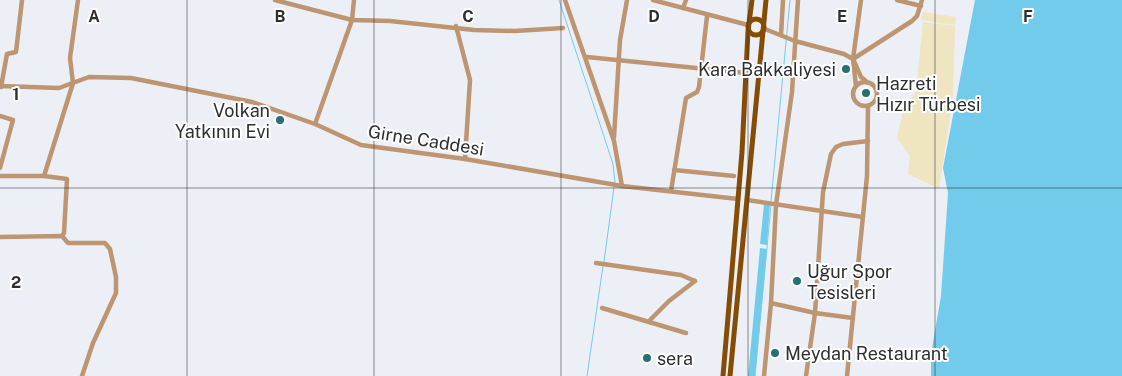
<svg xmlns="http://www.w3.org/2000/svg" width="1122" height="376" viewBox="0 0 1122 376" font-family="'Public Sans',sans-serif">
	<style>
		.sand { fill: #efe5c0 }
		.water { fill: #73cbeb }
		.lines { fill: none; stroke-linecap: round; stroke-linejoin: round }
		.stream { stroke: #73cbeb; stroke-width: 1 }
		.minor { stroke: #be9571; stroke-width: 4.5 }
		.major { stroke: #854c06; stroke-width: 5 }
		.grid { fill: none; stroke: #2d2f31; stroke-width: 1; stroke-opacity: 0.55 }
		.poi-dot { fill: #257073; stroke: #fff; stroke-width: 2 }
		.labels { text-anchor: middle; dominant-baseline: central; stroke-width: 4; stroke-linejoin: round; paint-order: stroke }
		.poi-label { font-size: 18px; fill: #2d2f31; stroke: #fff; text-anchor: start }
		.street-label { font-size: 18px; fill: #2d2f31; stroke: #fff }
		.grid-label { font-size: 16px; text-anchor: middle; font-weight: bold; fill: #2d2f31; stroke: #fff; stroke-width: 4; stroke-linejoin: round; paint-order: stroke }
	</style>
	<rect width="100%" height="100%" fill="#eceff5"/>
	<!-- sand -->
	<g class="sand">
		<polygon points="923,12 956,17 955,25 921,20"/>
		<polygon points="923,22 955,26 953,97 939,189 908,174 910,156 897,138 904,107 916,92"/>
	</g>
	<!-- water -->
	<g class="water">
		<polygon points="975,0 1122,0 1122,376 931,376 931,354 941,296 948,193 943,168"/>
		<polygon points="764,204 770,205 767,245 760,244"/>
		<polygon points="760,248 767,249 755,376 748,376"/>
	</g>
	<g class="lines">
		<!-- stream -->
		<g class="stream">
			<polyline points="559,0 613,164 615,183"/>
			<polyline points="771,201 790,0"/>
			<polyline points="604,262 614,187"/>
			<polyline points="587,376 603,266"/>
			<polyline points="755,376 771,205"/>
		</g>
		<!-- minor -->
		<g class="minor">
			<polyline points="275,0 352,20 390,21 474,30 515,31 563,28"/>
			<polyline points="565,0 614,141 622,186"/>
			<polyline points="653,0 748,25"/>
			<polyline points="897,0 921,6"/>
			<polyline points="683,8 686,0"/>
			<polyline points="456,26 470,80 465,159"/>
			<polyline points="765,29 795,41 844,54 853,59 861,77 867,82"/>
			<polyline points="781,35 783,0"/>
			<polyline points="587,57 746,73"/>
			<polyline points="853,59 912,21 917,16 922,0"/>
			<circle cx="865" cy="94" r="12"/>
			<polyline points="0,86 59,88 89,77 131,78 252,102 315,124 361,145 465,159 622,186 738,199"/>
			<polyline points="856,86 853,59 861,0"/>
			<polyline points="1,87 7,54 16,52 22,0"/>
			<polyline points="0,116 13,120 0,168"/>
			<polyline points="315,124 352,20 354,0"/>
			<polyline points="614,137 620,40 627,0"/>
			<polyline points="674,170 734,176"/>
			<polyline points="0,176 44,176 73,83 70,58 78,0"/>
			<polyline points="44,176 67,179 64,233 62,236"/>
			<polyline points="671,191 686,98 697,92 699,87 707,16"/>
			<polyline points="747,200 863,217"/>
			<polyline points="0,237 62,236 68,243 105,243 110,249 116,277 116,293 93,343 82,376"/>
			<polyline points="596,263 681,275 695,281"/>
			<polyline points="771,303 815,313 853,318"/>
			<polyline points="602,308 686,333"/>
			<polyline points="650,320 669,301 695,281"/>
			<polyline points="764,376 771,303 776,205 792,92 798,0"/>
			<polyline points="806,376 815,313 823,192 831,154 836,147 843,144 868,141"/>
			<polyline points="847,376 867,176 868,106"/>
		</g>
		<!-- major -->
		<g class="major">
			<circle cx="756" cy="27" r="8"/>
			<polyline points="723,376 742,152 748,31 752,0"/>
			<polyline points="730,376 766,0"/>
		</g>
	</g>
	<!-- grid -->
	<path class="grid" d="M187 0V376M374 0V376M561 0V376M748 0V376M935 0V376M0 188H1122"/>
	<!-- markers -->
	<g class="poi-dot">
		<circle cx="846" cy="69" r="5"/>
		<circle cx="866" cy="93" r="5"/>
		<circle cx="280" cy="120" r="5"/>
		<circle cx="797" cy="281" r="5"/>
		<circle cx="775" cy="353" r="5"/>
		<circle cx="647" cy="358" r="5"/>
	</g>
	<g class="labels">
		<!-- poi labels -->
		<g class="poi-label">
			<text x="836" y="69" text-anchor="end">Kara Bakkaliyesi</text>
			<text x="876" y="83">Hazreti<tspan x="876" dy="21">Hızır Türbesi</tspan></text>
			<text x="270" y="110" text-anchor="end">Volkan<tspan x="270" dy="21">Yatkının Evi</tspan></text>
			<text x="807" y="271">Uğur Spor<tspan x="807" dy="21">Tesisleri</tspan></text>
			<text x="785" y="353">Meydan Restaurant</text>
			<text x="657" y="358">sera</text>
		</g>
		<!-- street labels -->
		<g class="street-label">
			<text transform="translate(426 140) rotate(9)">Girne Caddesi</text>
		</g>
	</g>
	<g class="grid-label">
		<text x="94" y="22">A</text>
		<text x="280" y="22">B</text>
		<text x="468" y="22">C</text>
		<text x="654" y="22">D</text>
		<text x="842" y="22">E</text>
		<text x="1028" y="22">F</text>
		<text x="16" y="100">1</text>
		<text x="16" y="288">2</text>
	</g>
</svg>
